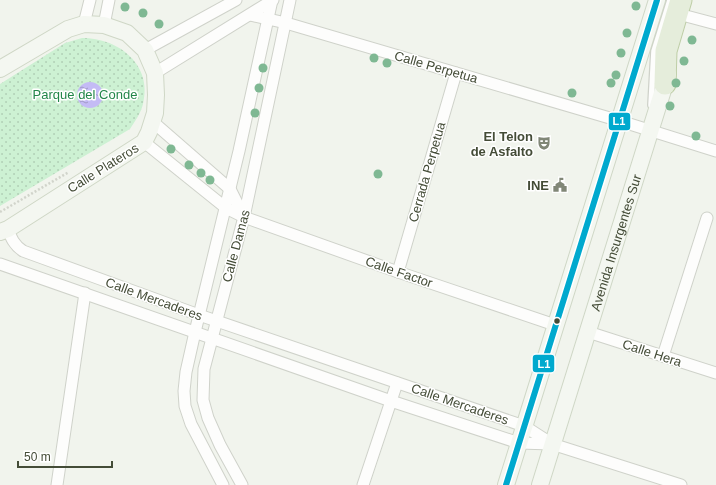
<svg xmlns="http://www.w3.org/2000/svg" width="716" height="485" viewBox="0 0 716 485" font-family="Arial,sans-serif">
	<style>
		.park { fill: url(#park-dots) }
		.water { fill: url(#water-ripples) }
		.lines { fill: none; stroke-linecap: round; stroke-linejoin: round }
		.lane-casing { stroke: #cfd2ca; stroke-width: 8 }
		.street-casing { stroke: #cfd2ca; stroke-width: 13 }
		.secondary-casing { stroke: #cfd7c6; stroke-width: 18 }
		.highway-casing { stroke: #becea6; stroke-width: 23 }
		.path { stroke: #d1d4cb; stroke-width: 2.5; stroke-dasharray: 2 2; stroke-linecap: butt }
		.lane { stroke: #fdfdfc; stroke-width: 5.5 }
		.street { stroke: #fdfdfc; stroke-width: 11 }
		.secondary { stroke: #f4f7f1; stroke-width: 16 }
		.highway { stroke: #e5eddb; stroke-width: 21 }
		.bus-1-casing { stroke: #fff; stroke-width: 9 }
		.bus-1 { stroke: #00a9ce; stroke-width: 6 }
		.tree { fill: #7fb893 }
		.bus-dot { fill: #444c37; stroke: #fff; stroke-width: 1.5 }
		.labels { text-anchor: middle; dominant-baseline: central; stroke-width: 3; stroke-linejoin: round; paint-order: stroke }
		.street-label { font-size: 13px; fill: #444c37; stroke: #fff }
		.park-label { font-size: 13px; fill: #228649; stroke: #fff }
		.poi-label { font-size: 13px; font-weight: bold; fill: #444c37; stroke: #fff; text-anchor: end }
		.line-badge { stroke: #fff; stroke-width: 1.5 }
		.badge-label { font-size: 11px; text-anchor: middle; font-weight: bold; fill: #fff }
	</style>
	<defs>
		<pattern id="park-dots" width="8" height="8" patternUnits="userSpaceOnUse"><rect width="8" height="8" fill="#cdf1d3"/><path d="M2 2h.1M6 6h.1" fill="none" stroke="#b1d0b6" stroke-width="1.8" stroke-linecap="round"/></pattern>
		<pattern id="water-ripples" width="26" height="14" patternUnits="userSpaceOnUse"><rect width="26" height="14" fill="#c4bbf5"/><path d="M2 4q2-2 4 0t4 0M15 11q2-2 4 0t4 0" fill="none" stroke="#a19ac7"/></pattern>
	</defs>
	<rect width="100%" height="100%" fill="#f1f4ed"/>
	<!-- park -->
	<path class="park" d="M82 38C119 38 153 65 143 104 141 113 135 121 130 129L0 206V84L65 43Z"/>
	<!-- water -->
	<circle class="water" cx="90" cy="95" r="13"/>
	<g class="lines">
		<defs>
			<polyline id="lane" points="651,105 654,51 670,0"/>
			<g id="street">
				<polyline points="250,15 286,23 620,121 716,151"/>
				<polyline points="686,16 716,24"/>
				<polyline points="84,24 90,0"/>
				<polyline points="104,25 109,0"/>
				<polyline points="145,50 236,0"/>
				<polyline points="155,73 273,0"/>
				<polyline points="153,122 230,189 244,217"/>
				<polyline points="144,142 226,208 244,217 398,272 555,325"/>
				<path d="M8 229C11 238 14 245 23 251L199 315 524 426 552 444"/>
				<polyline points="0,264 391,401 519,443 552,444 681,485"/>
				<polyline points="398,272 456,73"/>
				<polyline points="588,332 716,373"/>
				<polyline points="663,356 707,218"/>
				<polyline points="57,485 85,293"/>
				<polyline points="223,485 191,424 185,406 184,391 186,372 195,332 239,151 272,0"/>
				<polyline points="242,485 220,445 208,418 203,400 204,369 244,217 290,0"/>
				<polyline points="363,485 397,383"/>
			</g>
			<g id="secondary">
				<polyline points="0,69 68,29 84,24 104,25 127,33 145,50 155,73 156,95 155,113 149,132 144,142 8,229 0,232"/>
				<path d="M506 485C555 323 608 162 657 0"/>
				<path id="s1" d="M540 485 668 74"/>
			</g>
			<polyline id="highway" points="665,84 666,51 681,0"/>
		</defs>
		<!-- lane casing -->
		<use href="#lane" class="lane-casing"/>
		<!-- street casing -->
		<use href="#street" class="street-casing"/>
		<!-- secondary casing -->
		<use href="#secondary" class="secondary-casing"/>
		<!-- highway casing -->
		<use href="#highway" class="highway-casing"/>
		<!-- path -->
		<polyline class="path" points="0,212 69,172"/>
		<!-- lane -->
		<use href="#lane" class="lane"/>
		<!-- street -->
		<use href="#street" class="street"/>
		<!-- secondary -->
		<use href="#secondary" class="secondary"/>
		<!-- highway -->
		<use href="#highway" class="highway"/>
		<defs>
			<polyline id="bus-1" points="506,485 657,0"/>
		</defs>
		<!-- bus-1 casing -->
		<use href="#bus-1" class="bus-1-casing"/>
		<!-- bus-1 -->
		<use href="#bus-1" class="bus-1"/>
	</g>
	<!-- trees -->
	<g class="tree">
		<circle cx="636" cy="6" r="4.5"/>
		<circle cx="125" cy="7" r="4.5"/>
		<circle cx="143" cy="13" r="4.5"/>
		<circle cx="159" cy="24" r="4.5"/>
		<circle cx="627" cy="33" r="4.5"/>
		<circle cx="692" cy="40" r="4.5"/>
		<circle cx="621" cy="53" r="4.5"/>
		<circle cx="374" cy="58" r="4.5"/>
		<circle cx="684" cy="61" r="4.5"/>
		<circle cx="387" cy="63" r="4.5"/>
		<circle cx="263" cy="68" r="4.5"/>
		<circle cx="616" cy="75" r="4.5"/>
		<circle cx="611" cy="83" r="4.5"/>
		<circle cx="676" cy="83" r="4.5"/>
		<circle cx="259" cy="88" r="4.5"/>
		<circle cx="572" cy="93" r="4.5"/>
		<circle cx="670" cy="106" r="4.5"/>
		<circle cx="255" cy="113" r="4.5"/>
		<circle cx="696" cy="136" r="4.5"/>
		<circle cx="171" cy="149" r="4.5"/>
		<circle cx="189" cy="165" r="4.5"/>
		<circle cx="201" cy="173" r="4.5"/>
		<circle cx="378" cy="174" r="4.5"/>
		<circle cx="210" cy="180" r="4.5"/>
	</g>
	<!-- icons -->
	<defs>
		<symbol id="theatre-bare" viewBox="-9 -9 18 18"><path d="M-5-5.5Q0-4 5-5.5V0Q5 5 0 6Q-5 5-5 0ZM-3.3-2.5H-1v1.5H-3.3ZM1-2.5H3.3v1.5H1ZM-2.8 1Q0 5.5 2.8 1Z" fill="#818777" stroke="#fff" stroke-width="2.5" paint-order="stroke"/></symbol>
		<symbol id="civic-bare" viewBox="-9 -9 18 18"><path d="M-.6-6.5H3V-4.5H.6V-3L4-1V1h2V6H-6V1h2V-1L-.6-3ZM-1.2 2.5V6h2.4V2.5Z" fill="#818777" stroke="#fff" stroke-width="2.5" paint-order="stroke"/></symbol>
	</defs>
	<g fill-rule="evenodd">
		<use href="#theatre-bare" x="534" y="133" width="20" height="20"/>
		<use href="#civic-bare" x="550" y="175" width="20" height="20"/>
	</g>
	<!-- markers -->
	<circle class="bus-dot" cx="557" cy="321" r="3.5"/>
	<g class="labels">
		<!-- street labels -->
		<g class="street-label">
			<text transform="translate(436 67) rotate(16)">Calle Perpetua</text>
			<text transform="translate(103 168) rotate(-32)">Calle Plateros</text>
			<text transform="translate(427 172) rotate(-74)">Cerrada Perpetua</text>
			<text stroke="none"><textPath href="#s1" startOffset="254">Avenida Insurgentes Sur</textPath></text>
			<text transform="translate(236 246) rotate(-75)">Calle Damas</text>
			<text transform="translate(399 272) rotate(19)">Calle Factor</text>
			<text transform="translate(154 299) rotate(20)">Calle Mercaderes</text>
			<text transform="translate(652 353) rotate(18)">Calle Hera</text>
			<text transform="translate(460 404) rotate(19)">Calle Mercaderes</text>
		</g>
		<!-- park labels -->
		<g class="park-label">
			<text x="85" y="94">Parque del Conde</text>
		</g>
		<!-- poi labels -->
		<g class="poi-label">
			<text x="533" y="136">El Telon<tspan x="533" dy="15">de Asfalto</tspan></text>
			<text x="549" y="185">INE</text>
		</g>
	</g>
	<g class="line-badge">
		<rect x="608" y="112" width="23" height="19" rx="4" fill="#00a9ce"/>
		<rect x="532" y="354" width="23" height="19" rx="4" fill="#00a9ce"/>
	</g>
	<g class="badge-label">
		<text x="619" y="125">L1</text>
		<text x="544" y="368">L1</text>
	</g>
	<!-- scale -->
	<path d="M18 461v6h94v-6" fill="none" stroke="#444c37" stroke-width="2"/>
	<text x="24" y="461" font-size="12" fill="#444c37" stroke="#ffffff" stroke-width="3" paint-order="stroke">50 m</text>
</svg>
